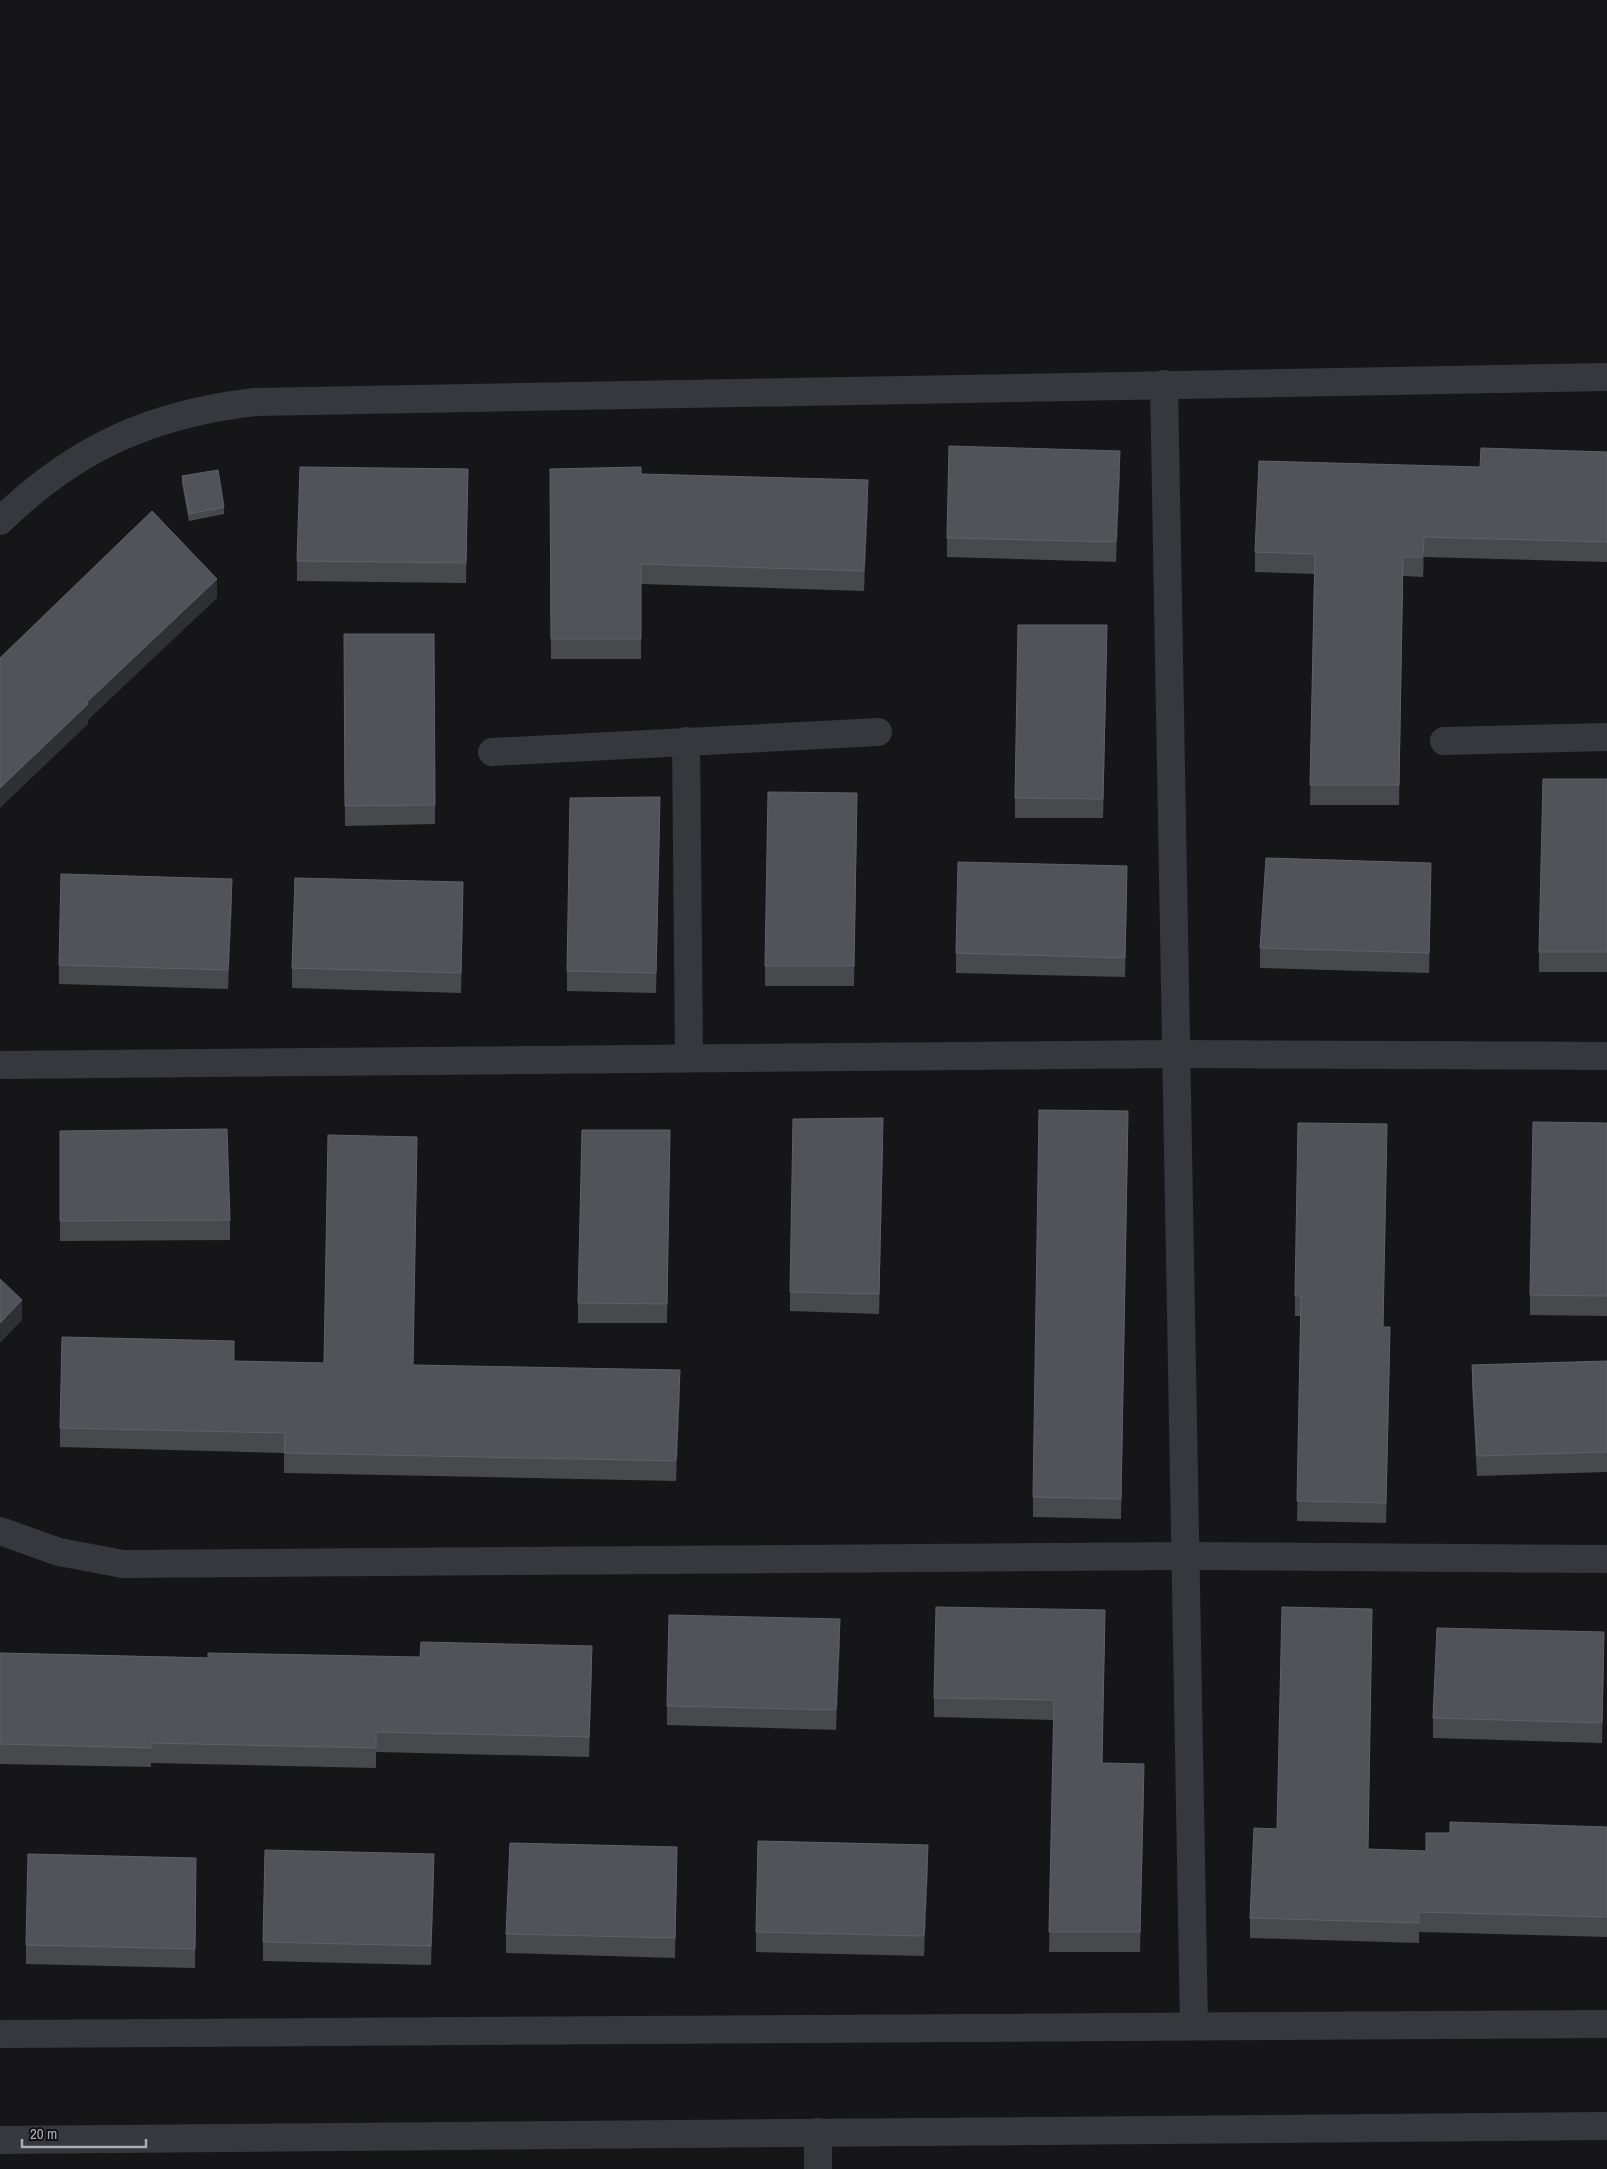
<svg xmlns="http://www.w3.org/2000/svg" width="1607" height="2169" viewBox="0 0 1607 2169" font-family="'Archivo Narrow',sans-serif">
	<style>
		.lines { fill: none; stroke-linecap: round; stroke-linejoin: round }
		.street { stroke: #37383d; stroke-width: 28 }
		.wall { fill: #47494d }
		.shaded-wall { fill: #2f3033 }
		.building { fill: #525359; stroke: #5f6168 }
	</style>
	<rect width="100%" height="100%" fill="#161618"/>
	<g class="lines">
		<!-- street -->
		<g class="street">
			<polyline points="1164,384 1194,2025"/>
			<path d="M0 521C75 448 151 414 255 402L1607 377"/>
			<polyline points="686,741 689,1058"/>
			<polyline points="1444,741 1607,737"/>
			<polyline points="492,752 878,732"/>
			<polyline points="0,1065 1176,1054 1607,1056"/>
			<polyline points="0,1531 59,1552 123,1564 1185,1556 1607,1559"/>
			<polyline points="0,2034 1607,2024"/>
			<polyline points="0,2140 1607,2126"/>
			<polyline points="818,2169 818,2132"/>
		</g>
	</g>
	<!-- wall -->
	<g class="wall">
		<polygon points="1607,452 1607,562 1424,557 1423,577 1403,576 1399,805 1310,805 1314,574 1255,572 1255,552 1480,467"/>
		<polygon points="468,469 466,583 297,581 297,561"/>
		<polygon points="550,469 641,474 868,500 864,591 641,584 641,659 551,659"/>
		<polygon points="1120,471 1116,562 947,557 947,538"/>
		<polygon points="182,476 224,507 224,514 189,521 182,483"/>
		<polygon points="344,634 435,805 435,824 345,826"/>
		<polygon points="1107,645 1103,818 1015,818 1015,798"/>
		<polygon points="1607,779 1607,972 1539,972 1539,952"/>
		<polygon points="857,813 854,986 765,986 765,966"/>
		<polygon points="660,817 656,993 567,991 567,971"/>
		<polygon points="1431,883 1429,973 1260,968 1260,948"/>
		<polygon points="1127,886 1125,977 956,973 956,953"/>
		<polygon points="232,899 228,989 59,984 59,965"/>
		<polygon points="463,902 461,993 292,988 292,968"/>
		<polygon points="1607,1123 1607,1316 1530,1315 1530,1295"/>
		<polygon points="670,1130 667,1323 578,1323 578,1303"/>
		<polygon points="60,1131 230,1220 230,1240 60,1241"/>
		<polygon points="1128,1131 1121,1519 1033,1517 1033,1497"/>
		<polygon points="883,1138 879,1314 790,1311 790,1292"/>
		<polygon points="1387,1144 1383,1327 1390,1346 1386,1523 1297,1521 1301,1316 1295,1316 1295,1296"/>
		<polygon points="417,1157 413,1365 680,1390 676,1481 284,1473 284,1453 60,1447 60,1428 234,1361 324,1363"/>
		<polygon points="1607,1361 1607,1472 1477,1476 1472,1385 1472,1365"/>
		<polygon points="1372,1629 1368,1849 1426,1851 1450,1833 1607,1827 1607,1937 1419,1932 1419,1943 1250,1938 1250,1918 1277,1829"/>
		<polygon points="1105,1630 1102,1763 1144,1784 1140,1952 1049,1952 1054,1720 934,1717 934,1698"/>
		<polygon points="840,1639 836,1730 667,1725 667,1706"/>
		<polygon points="1604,1652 1602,1743 1433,1738 1433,1718"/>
		<polygon points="0,1653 592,1666 589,1757 376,1752 376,1768 151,1763 151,1767 0,1764"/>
		<polygon points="928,1865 924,1956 756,1952 756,1932"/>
		<polygon points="677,1867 675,1958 506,1953 506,1934"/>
		<polygon points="434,1874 431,1965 263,1961 263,1942"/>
		<polygon points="196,1878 195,1968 26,1964 26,1945"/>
	</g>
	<!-- shaded-wall -->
	<g class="shaded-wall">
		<polygon points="1120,451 1120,471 1116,562 1116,542"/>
		<polygon points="868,480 868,500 864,591 864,571"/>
		<polygon points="1424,537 1424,557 1423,577 1423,557"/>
		<polygon points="1403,557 1403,576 1399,805 1399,785"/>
		<polygon points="217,579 217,598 88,720 88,724 0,808 0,788 87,702"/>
		<polygon points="1107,625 1107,645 1103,818 1103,799"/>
		<polygon points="660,797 660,817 656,993 656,973"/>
		<polygon points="1431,863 1431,883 1429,973 1429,953"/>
		<polygon points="1127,866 1127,886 1125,977 1125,958"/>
		<polygon points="232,879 232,899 228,989 228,970"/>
		<polygon points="463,882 463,902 461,993 461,973"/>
		<polygon points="883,1118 883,1138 879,1314 879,1294"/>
		<polygon points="22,1300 22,1320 0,1343 0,1323"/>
		<polygon points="1390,1327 1390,1346 1386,1523 1386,1503"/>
		<polygon points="680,1370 680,1390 676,1481 676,1461"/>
		<polygon points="840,1619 840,1639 836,1730 836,1710"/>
		<polygon points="1604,1632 1604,1652 1602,1743 1602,1723"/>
		<polygon points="592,1646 592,1666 589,1757 589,1737"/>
		<polygon points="1144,1764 1144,1784 1140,1952 1140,1932"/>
		<polygon points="928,1845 928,1865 924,1956 924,1936"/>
		<polygon points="434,1854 434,1874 431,1965 431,1946"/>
	</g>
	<!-- building -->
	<g class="building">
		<polygon points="949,446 1120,451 1116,542 947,538"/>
		<polygon points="1481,448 1607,452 1607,542 1424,537 1423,557 1403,557 1399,785 1310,785 1315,554 1255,552 1259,461 1480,467"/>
		<polygon points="300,467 468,469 466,563 297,561"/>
		<polygon points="641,467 641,474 868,480 864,571 641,564 641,639 551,639 550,469"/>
		<polygon points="218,470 224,507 189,514 182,476"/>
		<polygon points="152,511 217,579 87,702 88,704 0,788 0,658"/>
		<polygon points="1018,625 1107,625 1103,799 1015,798"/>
		<polygon points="344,634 434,634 435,805 345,806"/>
		<polygon points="1543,779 1607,779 1607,952 1539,952"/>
		<polygon points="768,792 857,793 854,966 765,966"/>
		<polygon points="660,797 656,973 567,971 570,798"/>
		<polygon points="1266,858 1431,863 1429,953 1260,948"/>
		<polygon points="958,862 1127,866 1125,958 956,953"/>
		<polygon points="61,874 232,879 228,970 59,965"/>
		<polygon points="295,878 463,882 461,973 292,968"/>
		<polygon points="1039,1110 1128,1111 1121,1499 1033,1497"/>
		<polygon points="883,1118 879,1294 790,1292 793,1119"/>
		<polygon points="1533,1122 1607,1123 1607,1296 1530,1295"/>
		<polygon points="1298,1123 1387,1124 1383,1327 1390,1327 1386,1503 1297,1501 1301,1296 1295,1296"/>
		<polygon points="227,1129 230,1220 60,1221 60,1131"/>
		<polygon points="582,1130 670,1130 667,1304 578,1303"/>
		<polygon points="328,1135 417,1137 413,1365 680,1370 676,1461 284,1453 285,1433 60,1428 62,1337 234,1341 234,1361 324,1363"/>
		<polygon points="0,1279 22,1300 0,1323"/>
		<polygon points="1607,1361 1607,1452 1477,1456 1472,1365"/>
		<polygon points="936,1607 1105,1610 1102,1763 1144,1764 1140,1932 1049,1932 1054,1700 934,1698"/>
		<polygon points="1282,1607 1372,1609 1368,1849 1426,1851 1426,1833 1450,1833 1450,1822 1607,1827 1607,1917 1419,1912 1419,1923 1250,1918 1254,1828 1277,1829"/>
		<polygon points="669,1615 840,1619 836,1710 667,1706"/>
		<polygon points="1437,1628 1604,1632 1602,1723 1433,1718"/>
		<polygon points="421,1642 592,1646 589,1737 376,1732 376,1748 151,1743 151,1748 0,1744 0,1653 208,1658 208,1653 420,1657"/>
		<polygon points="758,1841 928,1845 924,1936 756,1932"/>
		<polygon points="510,1843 677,1847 675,1938 506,1934"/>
		<polygon points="265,1850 434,1854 431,1946 263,1942"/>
		<polygon points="28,1854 196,1858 195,1949 26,1945"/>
	</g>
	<!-- scale -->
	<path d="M22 2139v8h124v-8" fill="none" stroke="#a8adb8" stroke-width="2.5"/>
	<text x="30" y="2139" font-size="15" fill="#a8adb8" stroke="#111113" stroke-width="4" paint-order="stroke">20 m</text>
</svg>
